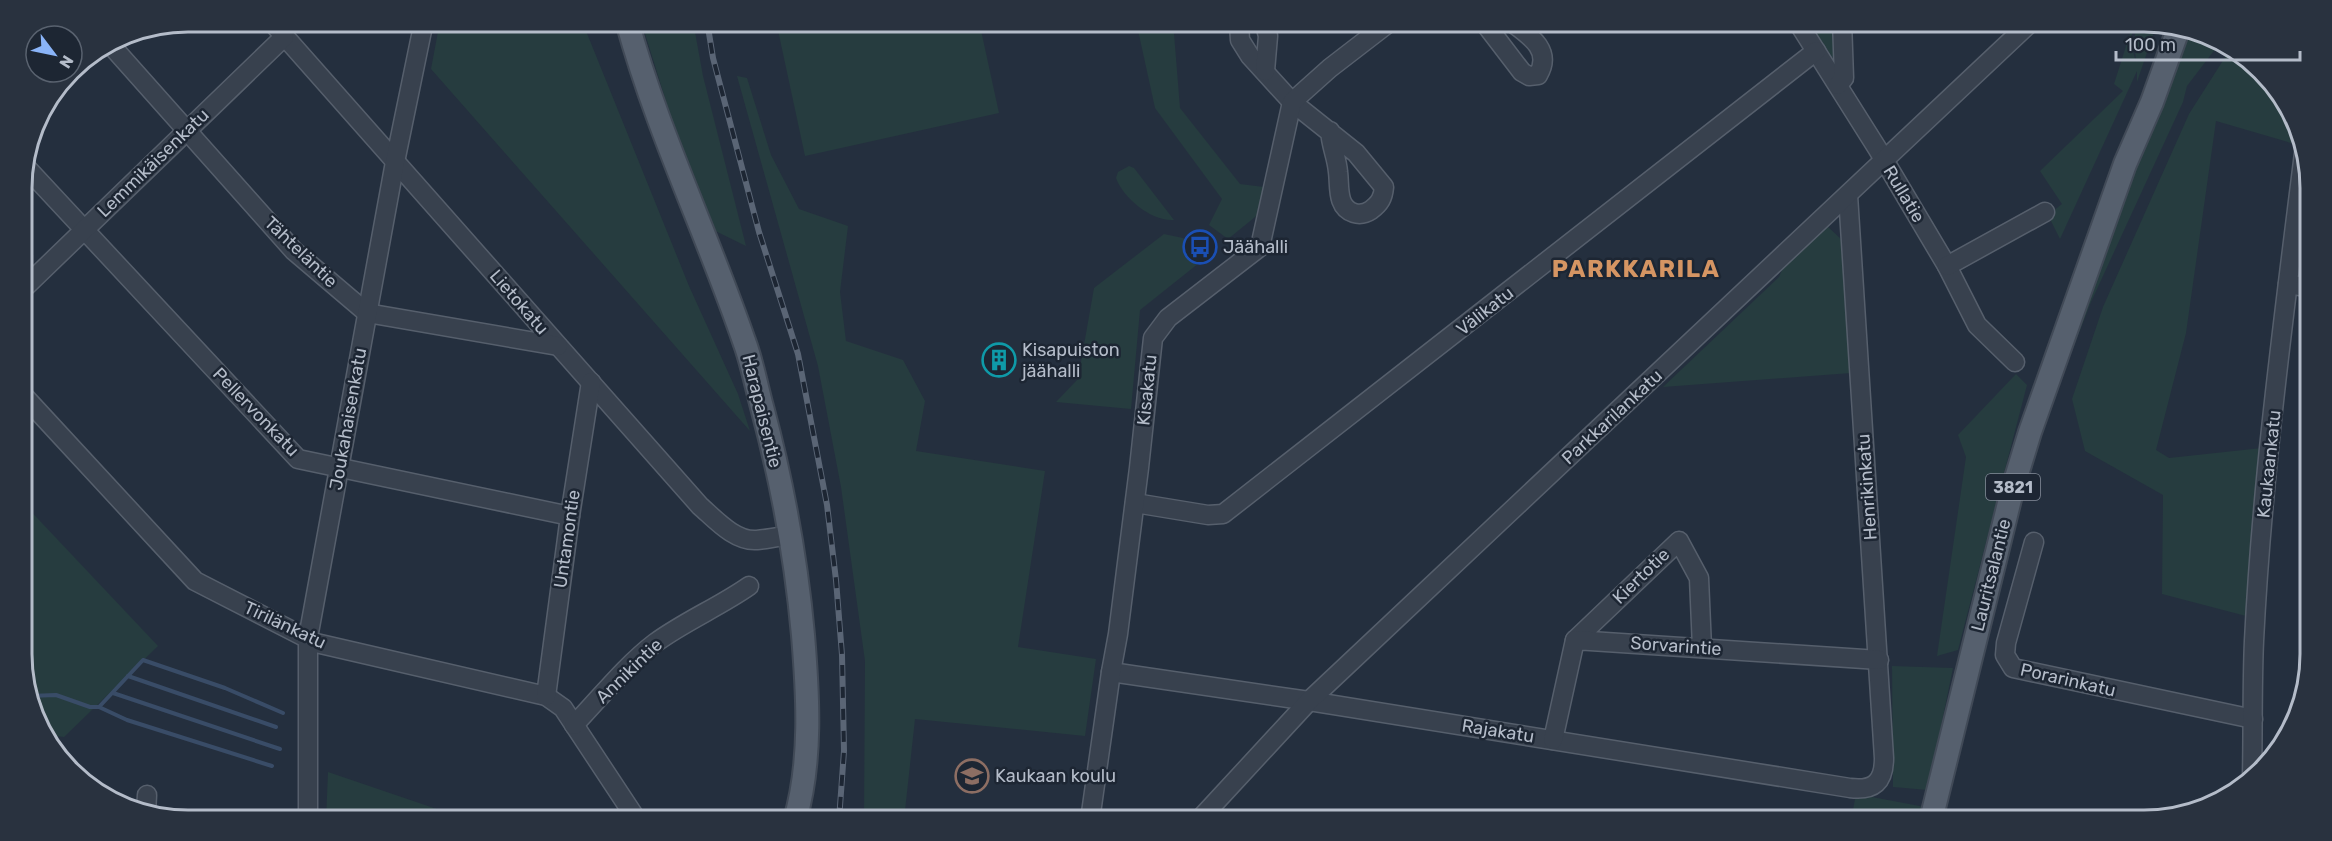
<svg xmlns="http://www.w3.org/2000/svg" width="2332" height="841" viewBox="0 0 2332 841" font-family="Rubik,sans-serif">
	<style>
		.green { fill: #263c3f }
		.lines { fill: none; stroke-linecap: round; stroke-linejoin: round }
		.stream { stroke: #394c67; stroke-width: 4 }
		.minor-casing { stroke: #565f6c; stroke-width: 21 }
		.major-casing { stroke: #414a57; stroke-width: 26 }
		.minor { stroke: #38414e; stroke-width: 18 }
		.major { stroke: #56606e; stroke-width: 22 }
		.rail-casing { stroke: #5a6575; stroke-width: 6 }
		.rail { stroke: #1d2633; stroke-width: 4; stroke-dasharray: 11; stroke-linecap: butt }
		.labels { text-anchor: middle; dominant-baseline: central; stroke-width: 5; stroke-linejoin: round; paint-order: stroke }
		.shield { fill: #1d2633; stroke: #878f9c; stroke-width: 1.5 }
		.shield-label { font-size: 16px; font-weight: bold; fill: #b4bcc9 }
		.street-label { font-size: 18px; fill: #b4bcc9; stroke: #1d2633 }
		.poi-label { font-size: 18px; fill: #b4bcc9; stroke: #1d2633; text-anchor: start }
		.district-label { font-size: 24px; font-weight: bold; letter-spacing: 1.5px; fill: #d59563; stroke: #1d2633 }
		.rim { fill: none; stroke: #b4bcc9; stroke-width: 3 }
	</style>
	<rect width="100%" height="100%" fill="#242f3e"/>
	<!-- green -->
	<g class="green">
		<polygon points="440,21 582,21 689,286 738,394 750,431 431,69"/>
		<polygon points="641,21 693,21 703,76 746,246 705,226"/>
		<polygon points="776,21 979,21 999,113 805,156"/>
		<polygon points="1136,21 1173,21 1180,108 1240,184 1264,187 1260,213 1228,239 1209,225 1222,199 1155,108"/>
		<polygon points="1808,21 1837,21 1841,70"/>
		<polygon points="2134,21 2136,21 2130,41 2136,62 2134,39 2138,21 2157,23 2137,82 2137,71 2060,239 2048,215 2062,204 2040,171 2123,91 2114,84"/>
		<polygon points="2185,28 2198,30 2219,44 2187,86 2183,102 2091,302 2072,351 2068,347"/>
		<polygon points="2229,51 2270,78 2292,127 2291,143 2216,121 2186,333 2156,450 2169,458 2262,448 2246,616 2162,594 2163,495 2085,451 2072,399 2103,307 2189,114"/>
		<polygon points="737,76 747,78 771,155 799,209 848,226 840,292 846,341 903,360 925,401 916,451 1045,471 1018,647 1096,659 1085,736 915,719 904,820 864,820 865,661 841,487 818,366"/>
		<path d="M1129 166 1134 168 1174 220C1152 222 1123 198 1116 178L1118 172Z"/>
		<polygon points="1826,225 1842,240 1851,373 1663,387 1779,277 1784,265"/>
		<polygon points="1164,234 1183,238 1204,259 1140,310 1131,409 1056,402 1078,379 1094,288"/>
		<polygon points="2016,374 2027,385 1958,650 1937,656 1966,457 1958,435"/>
		<polygon points="23,503 158,646 64,737 48,735 24,686"/>
		<polygon points="1892,666 1953,668 1928,790 1893,787"/>
		<polygon points="328,772 469,820 326,820"/>
		<polygon points="1856,794 1925,807 1922,820 1851,820"/>
	</g>
	<g class="lines">
		<!-- stream -->
		<g class="stream">
			<polyline points="128,676 276,727"/>
			<polyline points="113,693 280,749"/>
			<polyline points="29,696 56,695 90,707 99,707 127,720 272,766"/>
			<polyline points="99,707 143,660 225,688 283,713"/>
		</g>
		<defs>
			<g id="minor">
				<path d="M271 21 700 506C715 519 735 542 757 540 769 539 779 536 791 536"/>
				<path d="M1241 21 1239 23 1240 40 1250 56 1292 102 1356 153 1384 187C1383 198 1380 203 1371 210 1365 214 1360 215 1354 213 1336 207 1340 186 1338 172 1337 158 1331 146 1330 131"/>
				<polyline points="1264,21 1268,36 1265,71"/>
				<path d="M1483 21 1522 72 1529 76 1538 75C1553 50 1529 35 1510 21"/>
				<polyline points="1797,21 1877,148 1947,266 1977,325 2015,362"/>
				<polyline points="109,43 294,251 367,313 558,346"/>
				<polyline points="1838,85 1844,78 1842,21"/>
				<polyline points="24,165 298,459 570,516"/>
				<polyline points="1947,266 2045,212"/>
				<polyline points="2288,284 2310,288"/>
				<polyline points="22,290 284,37"/>
				<polyline points="23,395 195,581 316,643 546,696 563,708 637,820"/>
				<polyline points="1135,503 1208,515 1223,514 1816,51"/>
				<polyline points="2034,542 2006,643 2005,655 2013,668 2253,719"/>
				<polyline points="1575,640 1679,541 1699,578 1702,648"/>
				<path d="M1111 672 1309 701 1850 788C1874 791 1884 782 1884 758L1848 195"/>
				<polyline points="546,696 570,516 591,382"/>
				<path d="M574 725C600 698 625 666 655 643 685 621 719 607 749 586"/>
				<polyline points="1553,740 1575,640 1879,660"/>
				<path d="M2252 777C2253 732 2252 686 2254 641 2262 478 2284 315 2304 153"/>
				<polyline points="146,813 147,795"/>
				<polyline points="308,820 308,638 395,162 424,21"/>
				<polyline points="1090,820 1111,672 1118,634 1139,468 1153,338 1168,318 1260,247 1292,102 1330,68 1391,21"/>
				<polyline points="1199,820 1309,701 2032,21"/>
			</g>
			<g id="major">
				<path d="M627 21C657 131 707 233 744 341 752 362 756 385 762 407 782 482 796 557 803 635 808 695 812 761 795 820"/>
				<polyline points="1931,820 2012,491 2030,432 2125,164 2152,102 2179,27"/>
			</g>
		</defs>
		<!-- minor casing -->
		<use href="#minor" class="minor-casing"/>
		<!-- major casing -->
		<use href="#major" class="major-casing"/>
		<!-- minor -->
		<use href="#minor" class="minor"/>
		<!-- major -->
		<use href="#major" class="major"/>
		<defs>
			<polyline id="rail" points="707,21 713,58 759,232 798,354 827,505 836,580 842,655 844,751 839,820"/>
		</defs>
		<!-- rail casing -->
		<use href="#rail" class="rail-casing"/>
		<!-- rail -->
		<use href="#rail" class="rail"/>
	</g>
	<!-- icons -->
	<defs>
		<symbol id="bus-ring" viewBox="-11 -11 22 22"><circle r="9.5" fill="#1d2633" stroke="#1a4fb4" stroke-width="1.5"/><path d="M-5-6H5V4H4V6H2V4H-2V6H-4V4H-5ZM-3.5-4V0h7V-4ZM-3.5 1.2v1.5H-2V1.2ZM2 1.2v1.5H3.5V1.2Z" fill="#1a4fb4"/></symbol>
		<symbol id="building-ring" viewBox="-11 -11 22 22"><circle r="9.5" fill="#1d2633" stroke="#0f9aa8" stroke-width="1.5"/><path d="M-4-6H4V6H1V3H-1V6H-4ZM-2.5-4.3h1.7v1.8h-1.7ZM.8-4.3h1.7v1.8H.8ZM-2.5-1h1.7V.8h-1.7ZM.8-1h1.7V.8H.8Z" fill="#0f9aa8"/></symbol>
		<symbol id="school-ring" viewBox="-11 -11 22 22"><circle r="9.5" fill="#1d2633" stroke="#8d6e63" stroke-width="1.5"/><path d="M0-5L7-2L0 1L-7-2ZM-4 1L0 2.5L4 1V4Q0 6-4 4Z" fill="#8d6e63"/></symbol>
	</defs>
	<g fill-rule="evenodd">
		<use href="#bus-ring" x="1181" y="228" width="38" height="38"/>
		<use href="#building-ring" x="980" y="341" width="38" height="38"/>
		<use href="#school-ring" x="953" y="757" width="38" height="38"/>
	</g>
	<g class="labels">
		<!-- shield labels -->
		<rect class="shield" x="1986" y="474" width="54" height="26" rx="4.5"/>
		<g class="shield-label">
			<text x="2013" y="487">3821</text>
		</g>
		<!-- street labels -->
		<g class="street-label">
			<text transform="translate(153 163) rotate(-44)">Lemmikäisenkatu</text>
			<text transform="translate(1904 194) rotate(59)">Rullatie</text>
			<text transform="translate(301 252) rotate(44)">Tähteläntie</text>
			<text transform="translate(519 302) rotate(49)">Lietokatu</text>
			<text transform="translate(1485 311) rotate(-38)">Välikatu</text>
			<text transform="translate(1147 390) rotate(-84)">Kisakatu</text>
			<text transform="translate(762 411) rotate(76)">Harapaisentie</text>
			<text transform="translate(256 412) rotate(46)">Pellervonkatu</text>
			<text transform="translate(1612 417) rotate(-43)">Parkkarilankatu</text>
			<text transform="translate(348 419) rotate(-80)">Joukahaisenkatu</text>
			<text transform="translate(2269 464) rotate(-84)">Kaukaankatu</text>
			<text transform="translate(1867 487) rotate(-94)">Henrikinkatu</text>
			<text transform="translate(567 539) rotate(-82)">Untamontie</text>
			<text transform="translate(1991 575) rotate(-76)">Lauritsalantie</text>
			<text transform="translate(1641 576) rotate(-44)">Kiertotie</text>
			<text transform="translate(285 625) rotate(25)">Tirilänkatu</text>
			<text transform="translate(1676 646) rotate(4)">Sorvarintie</text>
			<text transform="translate(629 671) rotate(-44)">Annikintie</text>
			<text transform="translate(2068 680) rotate(13)">Porarinkatu</text>
			<text transform="translate(1498 731) rotate(9)">Rajakatu</text>
		</g>
		<!-- poi labels -->
		<g class="poi-label">
			<text x="1223" y="247">Jäähalli</text>
			<text x="1022" y="350">Kisapuiston<tspan x="1022" dy="21">jäähalli</tspan></text>
			<text x="995" y="776">Kaukaan koulu</text>
		</g>
		<!-- district labels -->
		<g class="district-label">
			<text x="1636" y="269">PARKKARILA</text>
		</g>
	</g>
	<!-- crop -->
	<path d="M0 0H2332V841H0ZM188 32H2144A156 156 0 0 1 2300 188V654A156 156 0 0 1 2144 810H188A156 156 0 0 1 32 654V188A156 156 0 0 1 188 32Z" fill="#29323f" fill-rule="evenodd"/>
	<path class="rim" d="M188 32H2144A156 156 0 0 1 2300 188V654A156 156 0 0 1 2144 810H188A156 156 0 0 1 32 654V188A156 156 0 0 1 188 32Z"/>
	<!-- north arrow -->
	<g transform="translate(54 54) rotate(122)"><circle r="28" fill="#1d2633" stroke="#59626f" stroke-width="1.5"/>
	<path d="M0-4.5L10 22L0 15L-10 22Z" fill="#8ab4f8"/>
	<text y="-9" font-size="16" font-weight="bold" text-anchor="middle" fill="#b4bcc9">N</text>
	</g>
	<!-- scale -->
	<path d="M2116 51v9h184v-9" fill="none" stroke="#b4bcc9" stroke-width="3"/>
	<text x="2125" y="51" font-size="18" fill="#b4bcc9" stroke="#1d2633" stroke-width="4.5" paint-order="stroke">100 m</text>
</svg>
